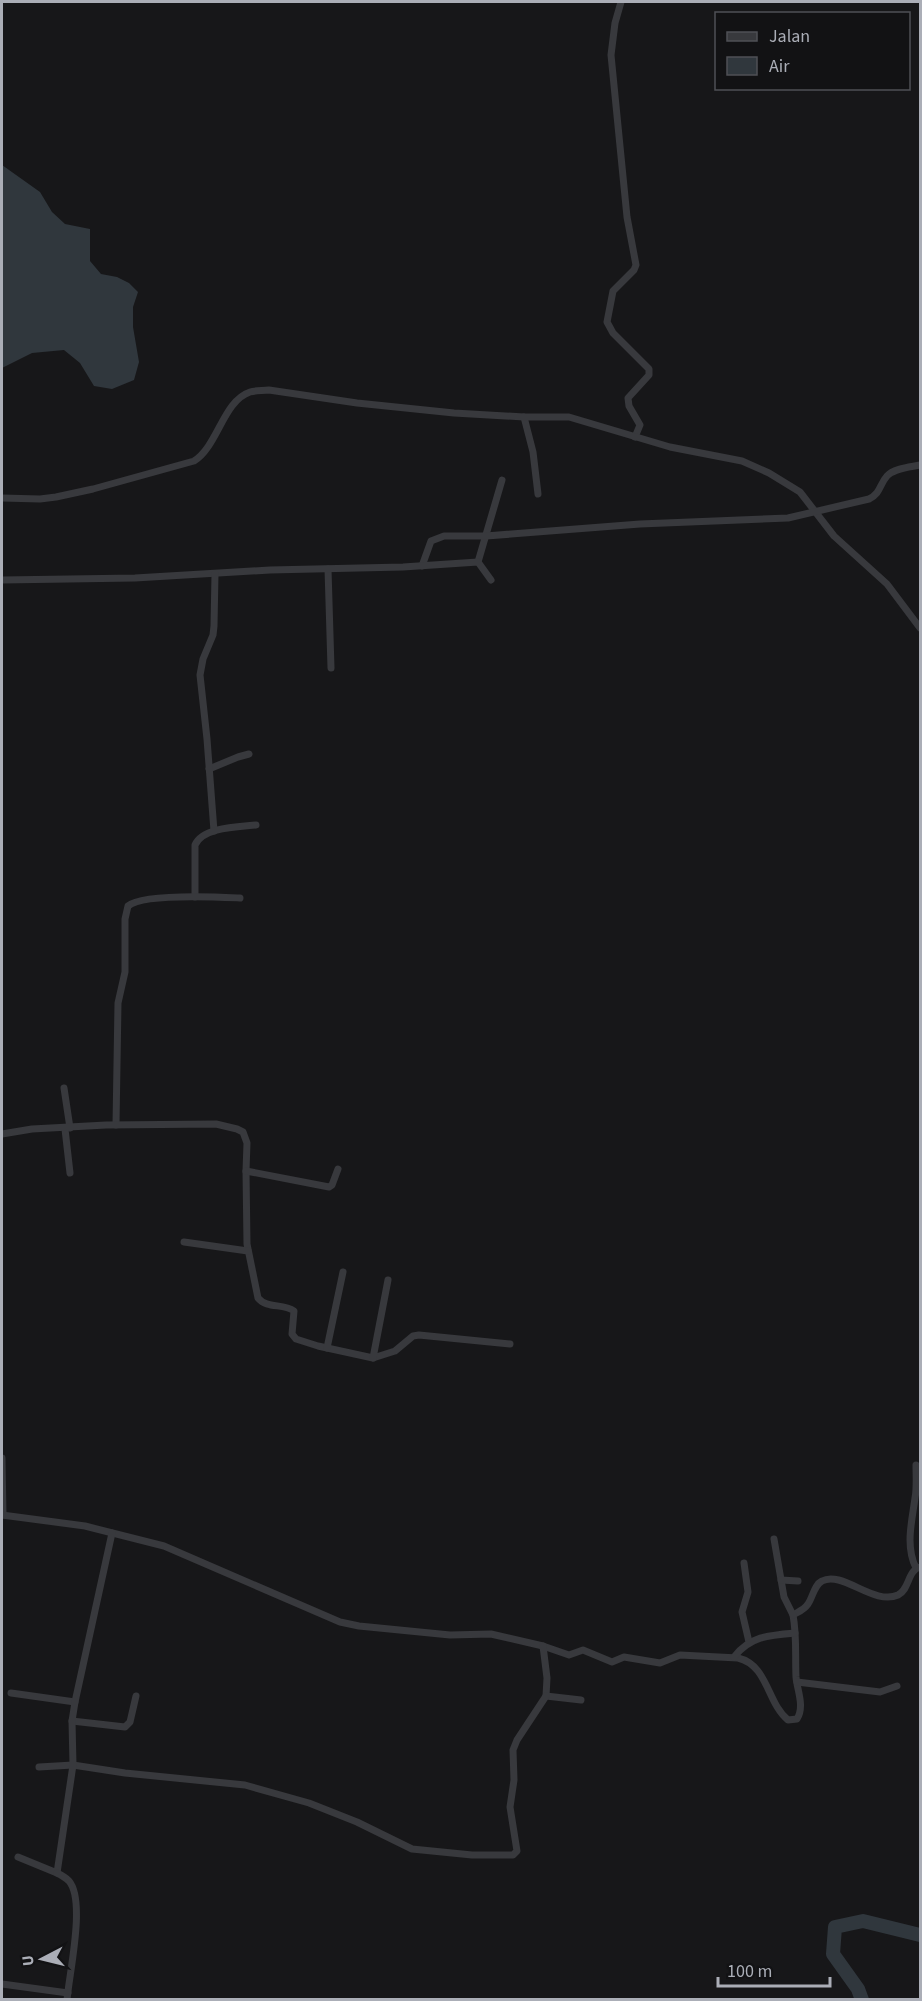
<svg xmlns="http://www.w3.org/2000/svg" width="922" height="2001" viewBox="0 0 922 2001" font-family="'Source Sans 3',sans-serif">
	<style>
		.water { fill: #30373d }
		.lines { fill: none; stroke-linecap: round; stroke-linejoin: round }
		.river { stroke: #30373d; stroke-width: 14 }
		.street { stroke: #38393d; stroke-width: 7 }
	</style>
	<rect width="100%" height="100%" fill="#171719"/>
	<!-- water -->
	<polygon class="water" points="2,165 40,192 52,212 65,224 90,229 90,261 101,274 117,277 129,283 138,292 133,307 133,327 139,362 134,380 112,389 94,386 80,363 64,350 32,353 2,368"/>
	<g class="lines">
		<!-- river -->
		<polyline class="river" points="862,2000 858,1989 833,1954 835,1927 863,1921 920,1935"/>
		<!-- street -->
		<g class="street">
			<polyline points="621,2 615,23 611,55 627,217 636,265 634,270 613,291 607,322 613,333 649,369 649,375 628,398 629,406 640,425 635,437"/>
			<polyline points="524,417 533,452 538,494"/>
			<path d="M2 498 40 499 56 497 93 489 194 461C218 446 223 401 250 392 256 390 263 391 269 390L357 403 454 413 524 417H569L670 447 742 461 769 473 800 492 834 536 887 584 920 628"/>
			<polyline points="478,562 502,480"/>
			<path d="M422 566 431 541 444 536H486L640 524 788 518 869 499C881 493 879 485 887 476 894 468 911 467 920 465"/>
			<polyline points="328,569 331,668"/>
			<polyline points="2,580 135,578 270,570 403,567 478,562 491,580"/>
			<polyline points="209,769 238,757 249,754"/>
			<polyline points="214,831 207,739 200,675 203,659 213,635 214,626 215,574"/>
			<path d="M195 897V845C203 827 238 827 256 825"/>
			<polyline points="64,1088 70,1128"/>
			<path d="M116 1125 118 1003 125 972V919L128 906C143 893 218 897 240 898"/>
			<polyline points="65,1129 70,1173"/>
			<path d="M2 1134 32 1129 106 1125 216 1124 237 1129 243 1132 247 1143 246 1171 247 1244 258 1298C267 1309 283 1303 294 1311L292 1334 296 1339 318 1346 373 1358 395 1351 413 1336 419 1335 510 1344"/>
			<polyline points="246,1171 329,1187 332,1185 338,1169"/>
			<polyline points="184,1242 248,1251"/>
			<polyline points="327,1348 343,1272"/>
			<polyline points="373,1358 388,1280"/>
			<polyline points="2,1458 3,1515"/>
			<path d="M916 1465C916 1476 917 1488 915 1498 912 1521 905 1546 916 1568"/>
			<path d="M2 1515 85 1526 164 1546 340 1622 359 1626 450 1635 491 1634 543 1646 569 1655 583 1650 612 1662 624 1657 660 1663 680 1655 738 1658C768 1665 767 1703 788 1720L797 1719C805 1706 797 1690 796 1677 795 1656 797 1636 793 1615 798 1612 804 1610 808 1604 813 1597 814 1585 822 1581 842 1570 874 1606 898 1595 910 1589 907 1571 920 1567"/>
			<polyline points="774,1539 784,1597 793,1615"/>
			<polyline points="744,1563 748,1592 742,1612 749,1642"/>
			<polyline points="781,1580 798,1581"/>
			<polyline points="543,1646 547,1678 546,1696 581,1700"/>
			<path d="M734 1657C750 1636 770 1635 795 1633"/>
			<polyline points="797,1682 880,1692 897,1686"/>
			<polyline points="11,1693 75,1702"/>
			<polyline points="72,1721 125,1727 130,1722 136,1696"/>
			<polyline points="39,1767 73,1765 125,1773 245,1785 309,1803 357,1822 412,1849 472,1855 513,1855 517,1851 510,1807 514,1780 513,1750 517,1740 546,1696"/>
			<polyline points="18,1857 57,1873 73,1765 72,1721 75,1702 112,1533"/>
			<path d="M57 1873C61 1875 66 1878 69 1881 86 1901 69 1974 67 2000"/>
			<polyline points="2,1984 68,1993"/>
		</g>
	</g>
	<!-- border -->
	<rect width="922" height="2001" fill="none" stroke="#abaeb7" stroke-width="6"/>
	<!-- legend -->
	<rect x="715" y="12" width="195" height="78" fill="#121214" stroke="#4f5055" stroke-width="1.5"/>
	<rect x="727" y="32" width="30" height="9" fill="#38393d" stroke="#4f5055" stroke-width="1.5"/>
	<text x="769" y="42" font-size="18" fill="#abaeb7">Jalan</text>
	<rect x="727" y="57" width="30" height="18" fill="#30373d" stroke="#4f5055" stroke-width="1.5"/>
	<text x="769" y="72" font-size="18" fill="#abaeb7">Air</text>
	<!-- north arrow -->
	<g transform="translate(42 1959) rotate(263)" stroke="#121214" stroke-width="4.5" paint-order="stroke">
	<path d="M0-4.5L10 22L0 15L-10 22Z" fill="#abaeb7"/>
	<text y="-9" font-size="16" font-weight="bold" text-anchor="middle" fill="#abaeb7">U</text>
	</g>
	<!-- scale -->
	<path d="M718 1977v9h112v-9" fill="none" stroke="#abaeb7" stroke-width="3"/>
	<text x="727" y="1977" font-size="18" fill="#abaeb7" stroke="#121214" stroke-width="4.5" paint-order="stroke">100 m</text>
</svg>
